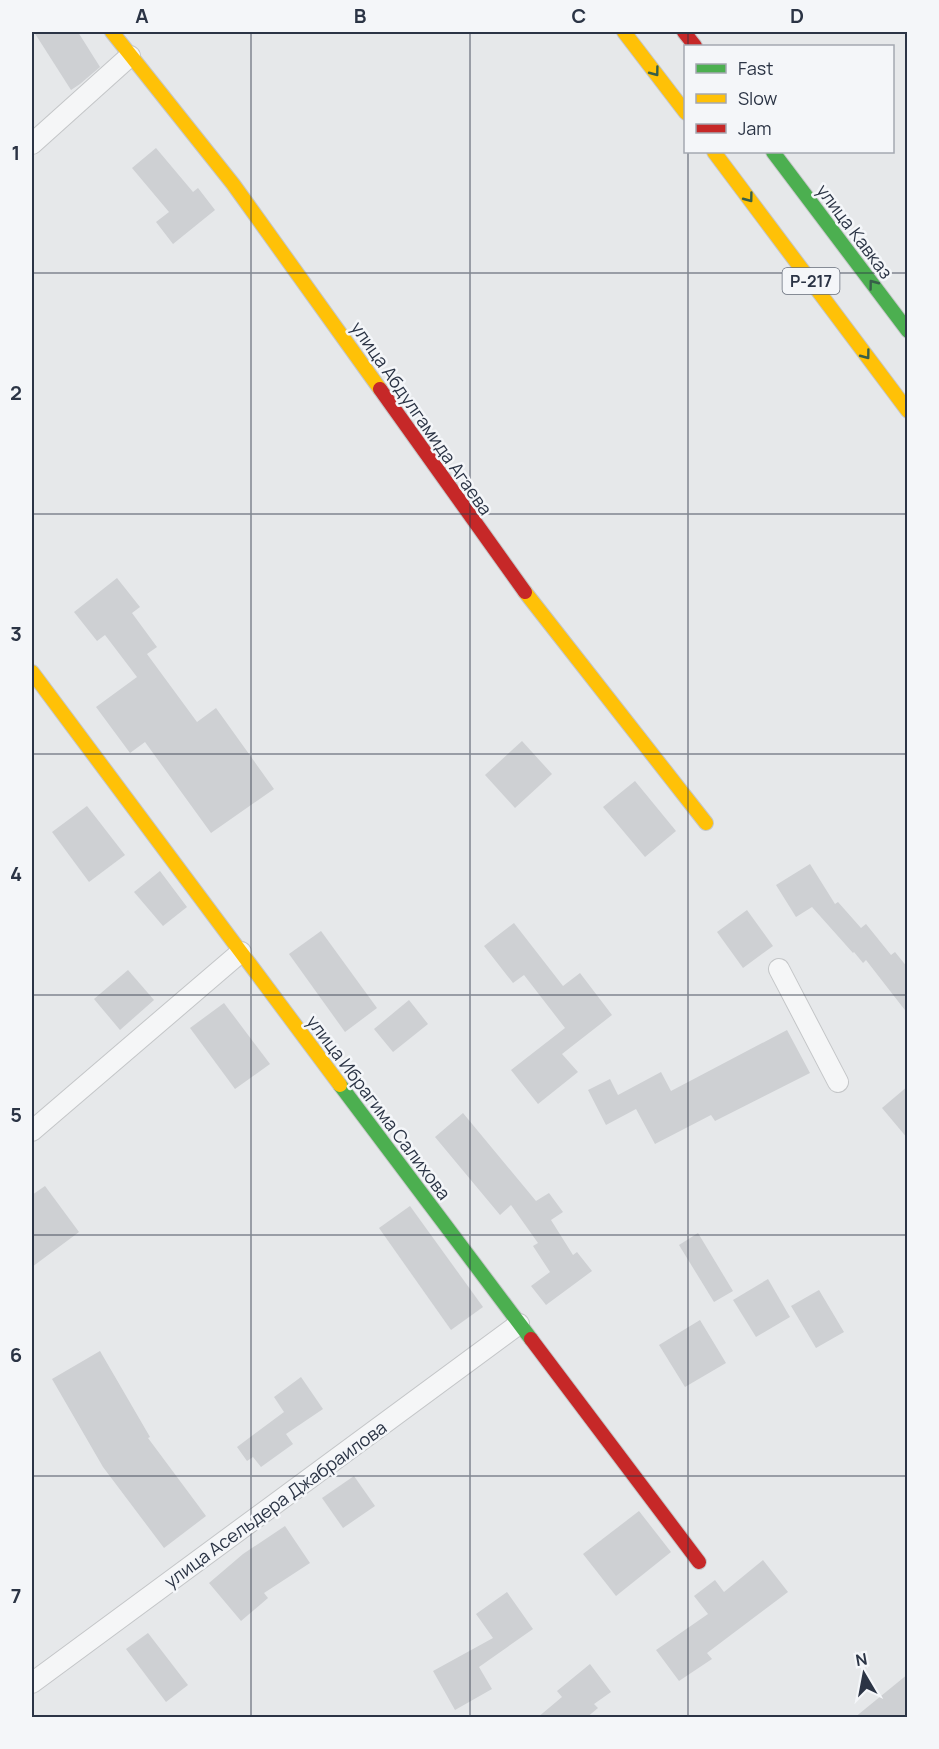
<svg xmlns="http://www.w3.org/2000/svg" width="939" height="1749" viewBox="0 0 939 1749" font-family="Manrope,sans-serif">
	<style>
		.building { fill: #ced0d3 }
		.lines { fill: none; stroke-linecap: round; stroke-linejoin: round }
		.street-casing { stroke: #c4c6c8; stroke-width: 22 }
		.fast-casing { stroke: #c4c6c8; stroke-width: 16 }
		.slow-casing { stroke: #c4c6c8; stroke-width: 16 }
		.jam-casing { stroke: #c4c6c8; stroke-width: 16 }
		.street { stroke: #f5f6f7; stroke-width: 20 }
		.fast { stroke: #4caf50; stroke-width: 14 }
		.slow { stroke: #ffc107; stroke-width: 14 }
		.jam { stroke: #c62828; stroke-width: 14 }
		.oneway { stroke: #375f49 }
		.grid { fill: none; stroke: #2b3445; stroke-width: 1.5; stroke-opacity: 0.55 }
		.labels { text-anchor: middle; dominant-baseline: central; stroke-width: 5; stroke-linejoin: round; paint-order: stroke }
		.shield { fill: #f4f6f9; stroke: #676e7b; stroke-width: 1.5 }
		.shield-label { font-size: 16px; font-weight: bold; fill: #2b3445 }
		.street-label { font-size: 18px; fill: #2b3445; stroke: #f4f6f9 }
		.neatline { fill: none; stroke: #2b3445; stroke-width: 2 }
		.grid-label { font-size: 20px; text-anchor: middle; font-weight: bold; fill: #2b3445 }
	</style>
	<rect width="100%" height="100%" fill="#e6e8ea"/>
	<!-- building -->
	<g class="building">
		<polygon points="34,32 78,32 100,67 80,84 71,90"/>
		<polygon points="156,148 193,192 198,188 215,210 173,244 156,222 169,212 132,168"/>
		<polygon points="117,578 140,607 132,613 157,647 147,654 197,722 216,708 274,789 211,833 145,742 130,753 96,707 137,677 105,635 97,641 74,612"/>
		<polygon points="522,741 552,774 515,808 485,775"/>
		<polygon points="635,781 676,831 645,857 603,807"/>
		<polygon points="87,806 125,855 89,882 52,832"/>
		<polygon points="810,864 835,904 838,902 861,928 866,924 891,955 895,952 908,968 908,1014 866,960 863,963 854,952 853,953 812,907 796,917 776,885"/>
		<polygon points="160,871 187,907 163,926 134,892"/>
		<polygon points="747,910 773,946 743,968 717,932"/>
		<polygon points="514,923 563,986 580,973 612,1015 562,1054 578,1072 538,1104 511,1070 565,1028 524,975 513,983 484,946"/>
		<polygon points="321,931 377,1008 345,1032 289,954"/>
		<polygon points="128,970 154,1000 120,1030 94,999"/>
		<polygon points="409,1000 428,1024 393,1052 374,1029"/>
		<polygon points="224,1003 270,1064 235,1089 190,1028"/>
		<polygon points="787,1030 810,1073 715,1121 711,1115 655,1144 636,1109 606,1125 588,1090 610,1079 618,1095 661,1072 671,1091"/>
		<polygon points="908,1086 908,1139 882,1108"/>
		<polygon points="463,1113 536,1201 549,1193 563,1212 551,1220 573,1255 577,1252 592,1271 546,1305 531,1286 550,1272 533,1246 538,1243 511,1205 500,1215 435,1137"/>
		<polygon points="45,1186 79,1232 32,1267 32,1195"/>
		<polygon points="410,1206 483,1307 451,1330 379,1228"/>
		<polygon points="698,1233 733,1291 714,1302 679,1245"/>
		<polygon points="768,1279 790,1317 756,1337 733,1300"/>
		<polygon points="819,1290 844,1332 816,1348 791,1306"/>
		<polygon points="700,1320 726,1363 685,1387 659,1345"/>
		<polygon points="100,1351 150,1437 148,1438 206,1516 164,1548 103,1467 52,1379"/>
		<polygon points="301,1377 323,1409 286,1434 293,1444 261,1467 253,1457 247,1461 237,1447 284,1412 274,1397"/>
		<polygon points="354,1476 375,1506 343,1528 322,1498"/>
		<polygon points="639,1511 671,1552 616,1596 583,1554"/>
		<polygon points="285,1526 310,1563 264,1593 268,1598 241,1621 209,1583 243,1554"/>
		<polygon points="763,1560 788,1592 707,1653 712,1659 679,1681 656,1650 708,1614 694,1596 715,1580 724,1592"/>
		<polygon points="507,1592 533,1629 479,1667 492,1689 455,1710 433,1671 493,1638 476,1614"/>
		<polygon points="148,1633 188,1685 166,1702 126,1649"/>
		<polygon points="590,1664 611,1692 594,1704 598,1708 586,1718 537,1718 562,1697 557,1691"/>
		<polygon points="908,1674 908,1718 854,1718"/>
	</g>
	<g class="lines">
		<defs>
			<g id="street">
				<polyline points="32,144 130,56"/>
				<polyline points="779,969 838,1082"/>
				<polyline points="32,1131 241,952"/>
				<polyline points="32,1683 519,1324"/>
			</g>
			<g id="fast">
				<polyline points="773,152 908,331"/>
				<polyline points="340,1085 531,1339"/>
			</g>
			<g id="slow">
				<polyline points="112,32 233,184 380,389"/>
				<polyline points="624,32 686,113"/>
				<polyline points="714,152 908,411"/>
				<polyline points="525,592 706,823"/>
				<polyline points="32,672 340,1085"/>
			</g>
			<g id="jam">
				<polyline points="684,32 695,46"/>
				<polyline points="380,389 525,592"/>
				<polyline points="531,1339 699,1562"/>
			</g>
		</defs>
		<!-- street casing -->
		<use href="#street" class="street-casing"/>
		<!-- fast casing -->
		<use href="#fast" class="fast-casing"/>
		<!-- slow casing -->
		<use href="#slow" class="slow-casing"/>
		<!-- jam casing -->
		<use href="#jam" class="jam-casing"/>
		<!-- street -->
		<use href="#street" class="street"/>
		<!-- fast -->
		<use href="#fast" class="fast"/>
		<!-- slow -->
		<use href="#slow" class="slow"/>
		<!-- jam -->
		<use href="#jam" class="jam"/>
	</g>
	<!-- one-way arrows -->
	<defs><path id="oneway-chevron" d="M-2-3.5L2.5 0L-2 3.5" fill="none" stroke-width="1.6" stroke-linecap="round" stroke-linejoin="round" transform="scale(1.5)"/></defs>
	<g class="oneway">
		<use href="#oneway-chevron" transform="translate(655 72) rotate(53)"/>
		<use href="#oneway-chevron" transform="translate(749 198) rotate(53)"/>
		<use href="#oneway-chevron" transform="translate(873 284) rotate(-127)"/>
		<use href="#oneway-chevron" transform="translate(866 355) rotate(53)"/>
	</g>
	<!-- grid -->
	<path class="grid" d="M251 32V1718M470 32V1718M688 32V46M688 152V1718M32 273H908M32 514H908M32 754H908M32 995H908M32 1235H908M32 1476H908"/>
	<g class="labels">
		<!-- shield labels -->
		<rect class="shield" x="782.5" y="268" width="57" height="26" rx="4.5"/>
		<g class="shield-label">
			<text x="811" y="281">Р-217</text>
		</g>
		<!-- street labels -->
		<g class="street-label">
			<text transform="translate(855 231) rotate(53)">улица Кавказ</text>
			<text transform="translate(422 418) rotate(55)">улица Абдулгамида Агаева</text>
			<text transform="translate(379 1107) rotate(53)">улица Ибрагима Салихова</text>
			<text transform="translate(275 1504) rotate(-36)">улица Асельдера Джабраилова</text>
		</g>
	</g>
	<!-- border -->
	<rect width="939" height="1749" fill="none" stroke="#f4f6f9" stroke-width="66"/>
	<!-- legend -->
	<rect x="684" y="45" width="210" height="108" fill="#f4f6f9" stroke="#a4a8b1" stroke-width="1.5"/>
	<rect x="696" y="64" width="30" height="9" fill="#4caf50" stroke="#a4a8b1" stroke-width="1.5"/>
	<text x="738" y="75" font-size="18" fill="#2b3445">Fast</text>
	<rect x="696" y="94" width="30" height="9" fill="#ffc107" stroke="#a4a8b1" stroke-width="1.5"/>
	<text x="738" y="105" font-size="18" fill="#2b3445">Slow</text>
	<rect x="696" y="124" width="30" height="9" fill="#c62828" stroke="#a4a8b1" stroke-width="1.5"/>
	<text x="738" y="135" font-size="18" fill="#2b3445">Jam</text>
	<!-- north arrow -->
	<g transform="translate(864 1674) rotate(350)" stroke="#f4f6f9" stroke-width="4.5" paint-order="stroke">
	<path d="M0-4.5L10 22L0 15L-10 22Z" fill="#2b3445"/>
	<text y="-9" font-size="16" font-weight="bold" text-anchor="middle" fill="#2b3445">N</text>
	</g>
	<rect x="33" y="33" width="873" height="1683" class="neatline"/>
	<g class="grid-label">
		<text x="142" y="23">A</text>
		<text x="360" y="23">B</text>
		<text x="579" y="23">C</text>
		<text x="797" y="23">D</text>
		<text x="16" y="160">1</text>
		<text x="16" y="400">2</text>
		<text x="16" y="641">3</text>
		<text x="16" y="881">4</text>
		<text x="16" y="1122">5</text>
		<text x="16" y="1362">6</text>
		<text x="16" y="1603">7</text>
	</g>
</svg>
